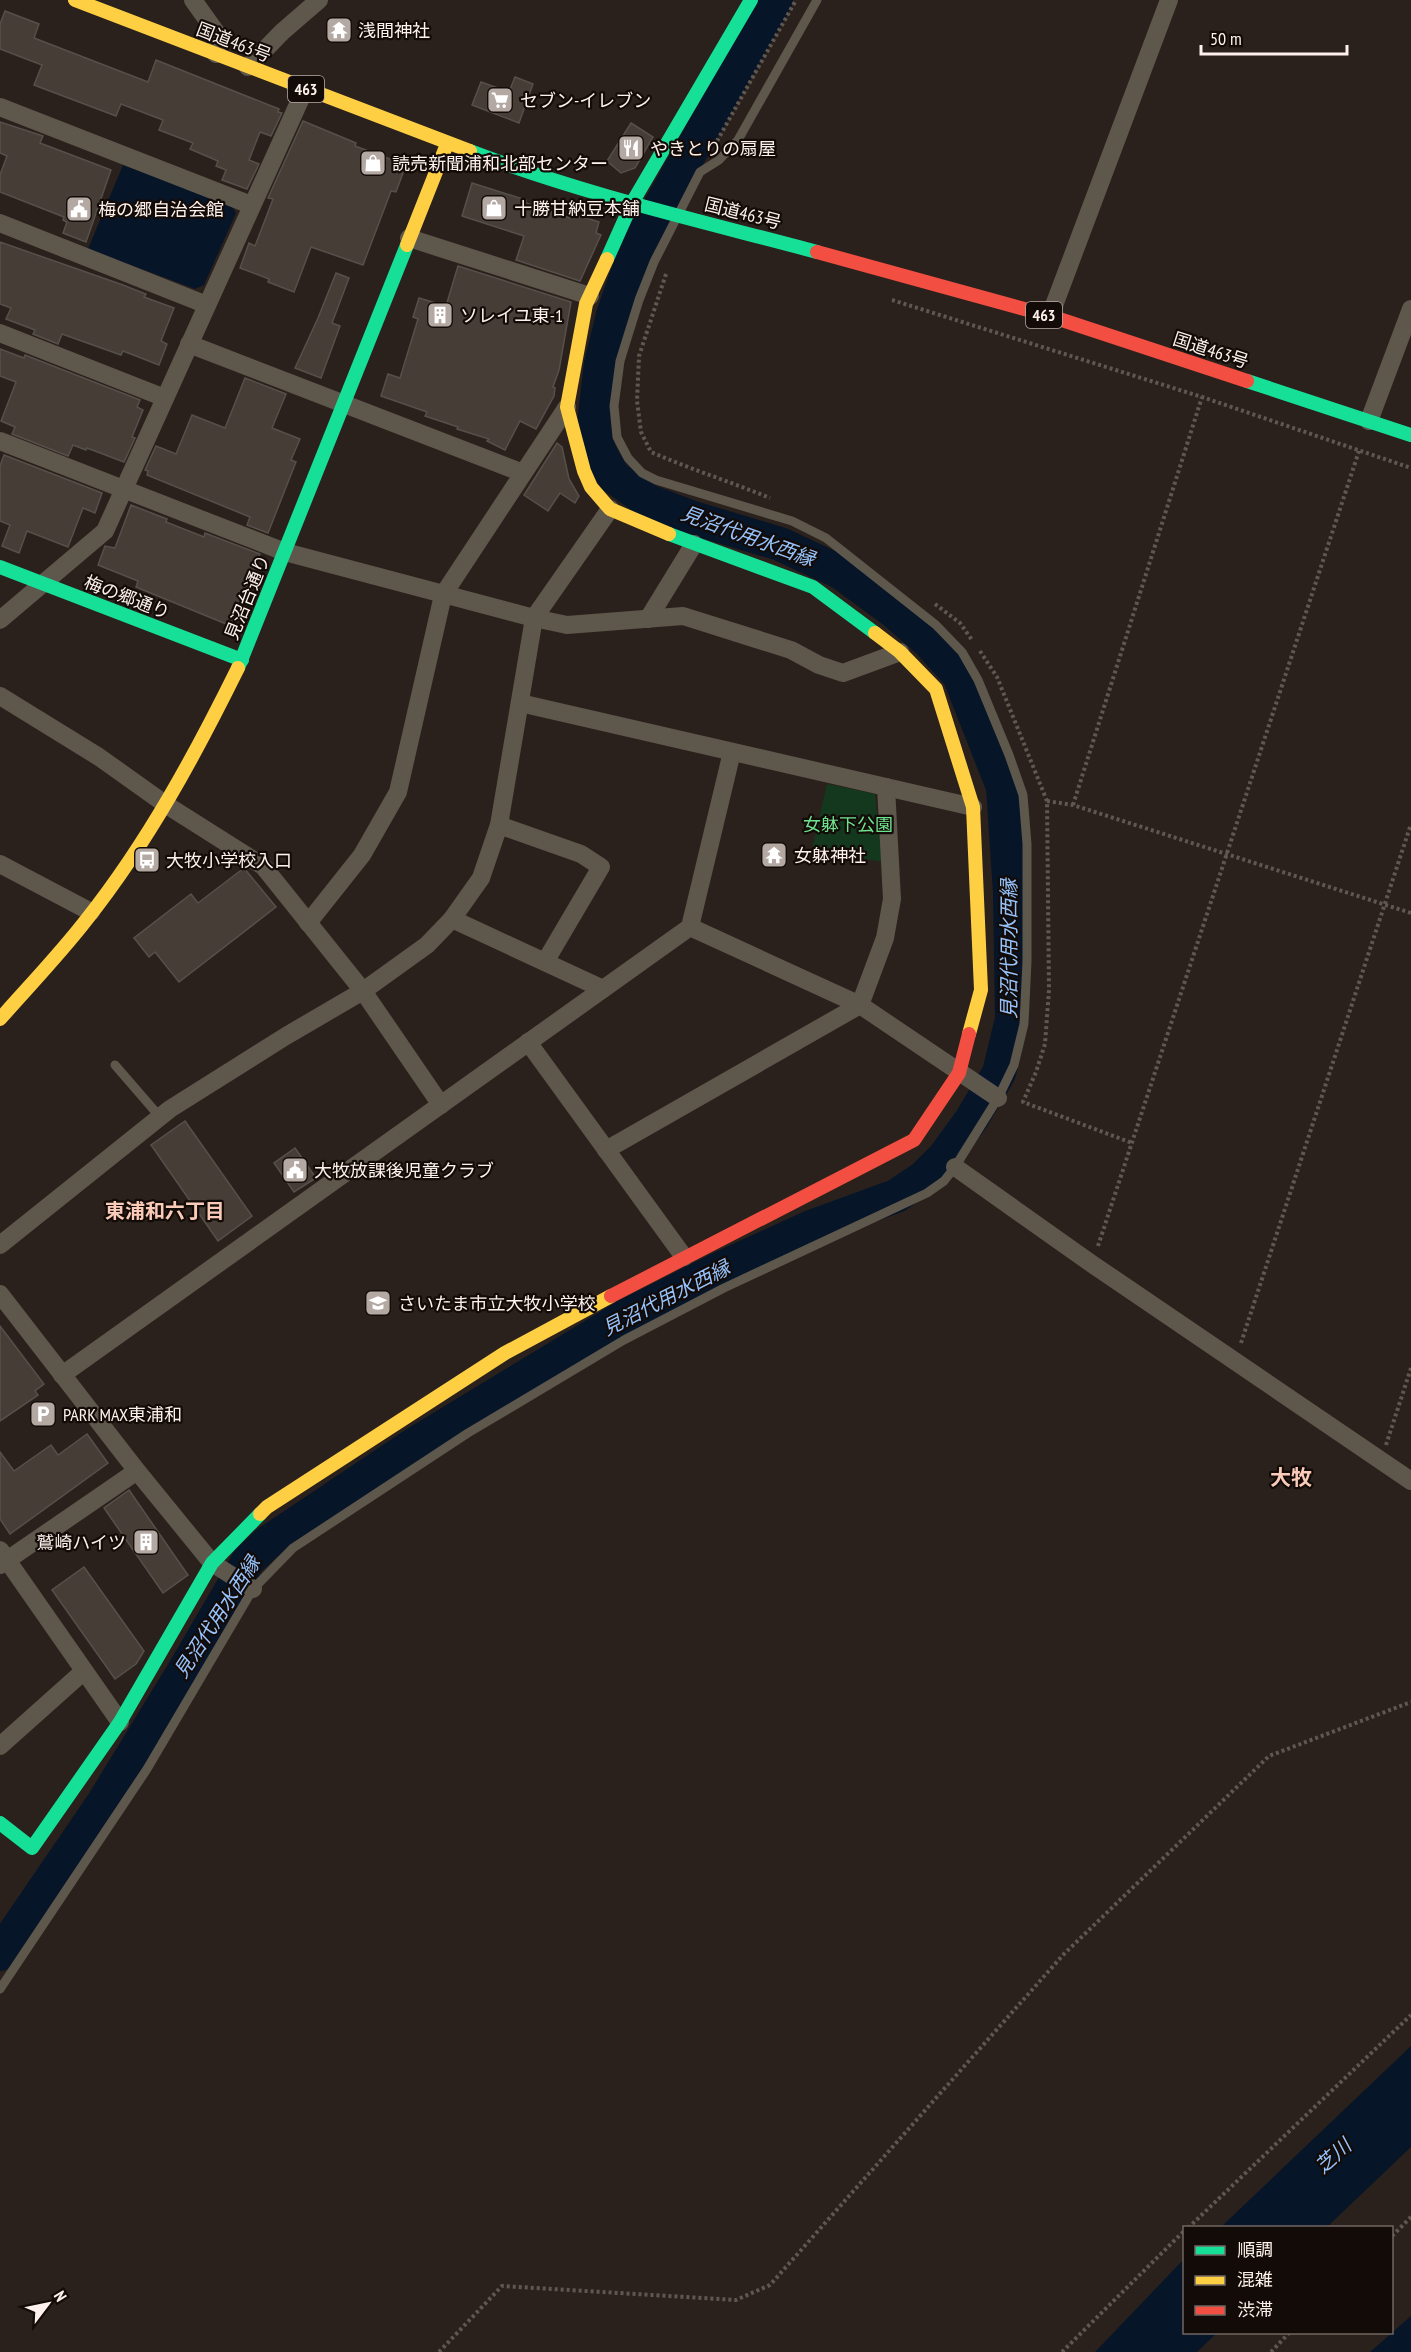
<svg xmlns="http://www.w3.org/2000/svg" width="1411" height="2352" viewBox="0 0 1411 2352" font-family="'PT Sans Narrow','Noto Sans JP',sans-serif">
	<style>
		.green { fill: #14381e }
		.water { fill: #071529 }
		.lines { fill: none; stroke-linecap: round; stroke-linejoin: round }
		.river { stroke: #071529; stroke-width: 34 }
		.building { fill: #463d36; stroke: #56504a; stroke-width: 1.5 }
		.path { stroke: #605850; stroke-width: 4; stroke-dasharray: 3 3; stroke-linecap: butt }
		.lane { stroke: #5e574c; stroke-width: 9 }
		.street { stroke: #5e574c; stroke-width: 18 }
		.fast { stroke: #16e098; stroke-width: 14 }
		.slow { stroke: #ffcf43; stroke-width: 14 }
		.jam { stroke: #f24e42; stroke-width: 14 }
		.labels { text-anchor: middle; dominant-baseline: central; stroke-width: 4.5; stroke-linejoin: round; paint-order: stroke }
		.shield { fill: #130b07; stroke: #b8aca7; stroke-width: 1.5 }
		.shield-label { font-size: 16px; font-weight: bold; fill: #fef1eb }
		.poi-label { font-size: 18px; fill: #fef1eb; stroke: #130b07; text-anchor: start }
		.street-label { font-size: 18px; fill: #fef1eb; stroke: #130b07 }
		.park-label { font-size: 18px; fill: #6ee38e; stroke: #130b07 }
		.water-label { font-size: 20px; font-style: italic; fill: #95c2fc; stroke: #130b07 }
		.neighbourhood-label { font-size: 20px; font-weight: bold; fill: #fbcbb9; stroke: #130b07 }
		.quarter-label { font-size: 21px; font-weight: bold; fill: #fbcbb9; stroke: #130b07 }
	</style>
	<rect width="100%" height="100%" fill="#2a211c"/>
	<!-- green -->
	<polygon class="green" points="827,784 875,794 882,862 812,849"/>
	<!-- water -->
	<g class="water">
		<polygon points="123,165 231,205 236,213 204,285 195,289 88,249"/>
		<polygon points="1411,2046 1411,2147 1327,2227 1221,2227"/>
		<polygon points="1184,2259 1184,2332 1217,2333 1197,2352 1095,2352"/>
		<polygon points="1411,2316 1411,2352 1370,2352"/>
	</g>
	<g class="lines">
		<!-- river -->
		<polyline class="river" points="0,1954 103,1803 185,1669 248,1561 267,1543 418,1442 624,1317 717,1270 811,1227 896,1196 923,1178 944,1157 971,1120 999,1073 1012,1019 1010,893 1003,787 959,675 929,642 892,610 840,572 780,544 690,517 648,501 614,477 599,451 594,423 601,364 613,315 636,249 776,0"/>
	</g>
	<!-- building -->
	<g class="building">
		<polygon points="5,11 39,24 34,38 148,82 156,60 279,109 278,112 282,113 271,136 260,132 249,160 259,164 247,189 222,180 226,170 216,166 218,161 190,149 193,143 159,130 163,120 121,104 116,116 34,85 42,65 0,49 0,24"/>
		<polygon points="515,77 533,84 519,123 472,105 481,82 509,92"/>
		<polygon points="303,121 356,143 355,146 406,165 396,192 391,191 363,265 311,247 294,292 268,282 269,279 240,268 249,243 255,246 273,199 268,198"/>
		<polygon points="0,122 43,136 40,143 111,170 86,242 63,233 67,222 63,220 64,217 0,192 0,175 7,156 0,153"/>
		<polygon points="631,123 653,137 635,168 621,173 607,161"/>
		<polygon points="472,183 526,200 526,203 570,218 571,213 599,222 596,233 601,235 580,281 516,260 524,236 462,216"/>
		<polygon points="0,242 123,285 146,294 144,297 174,308 161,341 167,344 159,365 123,351 121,355 62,334 58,344 33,334 35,330 6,319 11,308 0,304"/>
		<polygon points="458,266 571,302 559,370 553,387 555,388 554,396 536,429 520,421 505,450 487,441 489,439 457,429 458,427 425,416 427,412 381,396 388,374 400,378 418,319 413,317 419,298 446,306"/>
		<polygon points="336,273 349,278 332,323 340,326 321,378 295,368 318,318"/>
		<polygon points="0,349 24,358 25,355 140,400 137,407 143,410 132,437 135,438 124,462 87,448 86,450 73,445 68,456 12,434 15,427 1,421 16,382 0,376"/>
		<polygon points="245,378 286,394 272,428 300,439 291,460 296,462 268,533 247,525 250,517 147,475 148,471 145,470 156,446 176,454 192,415 225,428"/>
		<polygon points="557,443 562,447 569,479 579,496 575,503 560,493 548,511 524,495"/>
		<polygon points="4,455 102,493 95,513 83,508 68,547 27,531 19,553 2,546 10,525 0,521 0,466"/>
		<polygon points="131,505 167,519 166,522 204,537 205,533 260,554 231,626 136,587 138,581 98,565 105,546 115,548"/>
		<polygon points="244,868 276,907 179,982 155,952 149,957 134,938 191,894 198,903"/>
		<polygon points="185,1121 252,1216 218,1241 151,1145"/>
		<polygon points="295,1148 316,1178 294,1192 274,1163"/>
		<polygon points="0,1326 44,1384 35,1391 38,1395 0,1421"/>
		<polygon points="87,1434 108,1463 10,1534 0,1519 0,1452 14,1471 51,1445 58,1455"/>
		<polygon points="129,1490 188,1575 163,1593 104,1508"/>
		<polygon points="84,1567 144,1651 136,1664 115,1679 52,1590"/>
	</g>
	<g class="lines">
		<!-- path -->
		<g class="path">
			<polyline points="717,141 796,0"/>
			<path d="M666 274 639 356 637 401 641 432 651 452C690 469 731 482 770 498"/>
			<polyline points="892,300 1202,397 1411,468"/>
			<polyline points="935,604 960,623 972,640"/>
			<polyline points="980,651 997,677 1047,801 1049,990 1045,1044 1036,1072 1023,1102 1132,1143"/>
			<polyline points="1047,801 1073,805 1411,913"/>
			<polyline points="1073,805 1202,397"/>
			<polyline points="1098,1246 1359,451"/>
			<polyline points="1241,1343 1411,824"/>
			<polyline points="1386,1445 1411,1368"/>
			<polyline points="1188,2228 1411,2015"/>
			<polyline points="1392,2236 1411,2217"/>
			<polyline points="439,2352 502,2286 736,2300 770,2285 1063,1955 1269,1756 1411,1702"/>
			<polyline points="1062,2352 1184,2231"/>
			<polyline points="1271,2352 1290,2332"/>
		</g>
		<!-- lane -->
		<g class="lane">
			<polyline points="115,1065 160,1117"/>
			<polyline points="0,1989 147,1769 253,1589 293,1548 468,1433 624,1340 724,1288 927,1193 944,1181 955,1167 998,1098 1014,1065 1024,1024 1027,961 1027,844 1023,795 1009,755 978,680 962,652 936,625 826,538 792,521 656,480 642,473 628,458 617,437 614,406 620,361 639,300 654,262 700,172 719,160 738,140 817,0"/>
		</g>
		<!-- street -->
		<g class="street">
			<polyline points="193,0 218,35 216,54"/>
			<polyline points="248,67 282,32 319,0"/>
			<polyline points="0,107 251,205"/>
			<polyline points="0,223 207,305"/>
			<polyline points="409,238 590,296"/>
			<polyline points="1050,316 1169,0"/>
			<polyline points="0,333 165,398"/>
			<polyline points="189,344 523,473"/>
			<polyline points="1369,421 1411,309"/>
			<polyline points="0,441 285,552 534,618 567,625 683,616 791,650 819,665 843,673 900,652"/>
			<polyline points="648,619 694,544"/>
			<polyline points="0,620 105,531 305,89"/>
			<polyline points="0,696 99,757 165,804 263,866 363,991 441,1105"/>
			<polyline points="520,703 973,807"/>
			<polyline points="499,825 581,854 601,867 545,962"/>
			<polyline points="0,864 91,912"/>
			<polyline points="452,919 603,989"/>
			<polyline points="308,923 362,855 398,792 443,595 567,407"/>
			<polyline points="690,927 860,1005 998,1098"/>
			<polyline points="528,1042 684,1257"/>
			<polyline points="606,1150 860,1005 885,938 892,899 886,787"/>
			<polyline points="955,1167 1092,1264 1411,1481"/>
			<polyline points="0,1245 170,1109 286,1036 363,991 427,945 452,919 481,878 499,825 534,618 610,509"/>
			<polyline points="0,1294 137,1471 212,1563 253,1589"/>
			<polyline points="62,1375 690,927 732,752"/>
			<polyline points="0,1550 120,1722"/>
			<polyline points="0,1565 137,1471"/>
			<polyline points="0,1746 84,1671"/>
		</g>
		<!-- fast -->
		<g class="fast">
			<path d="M470 151C582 194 701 221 817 252"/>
			<polyline points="607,259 632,203 751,0"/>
			<polyline points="1247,381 1411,435"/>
			<polyline points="669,534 813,587 875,633"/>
			<polyline points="0,567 242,660"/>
			<polyline points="238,668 407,245"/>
			<polyline points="0,1823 32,1848 120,1722 212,1563 260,1514"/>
		</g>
		<!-- slow -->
		<g class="slow">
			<polyline points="75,0 470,151"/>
			<polyline points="407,245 447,144"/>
			<polyline points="607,259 586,304 567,407 584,471 591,487 610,509 669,534"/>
			<polyline points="875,633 900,652 936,689 973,807 981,990 969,1034"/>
			<path d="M0 1019C29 986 60 954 87 919 148 842 195 755 238 668"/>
			<polyline points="260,1514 267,1507 505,1353 611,1296"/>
		</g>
		<!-- jam -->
		<g class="jam">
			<polyline points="817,252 1050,316 1247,381"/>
			<polyline points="611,1296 914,1140 959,1073 969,1034"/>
		</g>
	</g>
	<!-- icons -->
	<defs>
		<symbol id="temple-square" viewBox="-11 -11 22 22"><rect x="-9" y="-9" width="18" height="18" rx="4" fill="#b4a8a3" stroke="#130b07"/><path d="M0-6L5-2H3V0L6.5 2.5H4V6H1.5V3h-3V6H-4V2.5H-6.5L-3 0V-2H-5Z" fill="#fff"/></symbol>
		<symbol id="supermarket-square" viewBox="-11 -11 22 22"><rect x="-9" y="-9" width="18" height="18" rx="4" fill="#b4a8a3" stroke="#130b07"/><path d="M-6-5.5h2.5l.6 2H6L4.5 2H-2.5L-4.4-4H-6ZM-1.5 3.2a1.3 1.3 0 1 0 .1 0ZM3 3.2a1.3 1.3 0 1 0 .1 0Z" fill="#fff"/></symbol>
		<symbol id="restaurant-square" viewBox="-11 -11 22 22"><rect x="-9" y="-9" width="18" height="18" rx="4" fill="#b4a8a3" stroke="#130b07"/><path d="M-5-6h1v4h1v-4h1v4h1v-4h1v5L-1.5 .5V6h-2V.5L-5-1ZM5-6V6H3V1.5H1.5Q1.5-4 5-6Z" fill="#fff"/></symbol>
		<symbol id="shop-square" viewBox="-11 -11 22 22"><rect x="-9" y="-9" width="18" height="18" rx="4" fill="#b4a8a3" stroke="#130b07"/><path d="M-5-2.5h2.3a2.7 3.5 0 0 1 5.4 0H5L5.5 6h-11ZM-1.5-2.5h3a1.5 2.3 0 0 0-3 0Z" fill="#fff"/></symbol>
		<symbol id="civic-square" viewBox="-11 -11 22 22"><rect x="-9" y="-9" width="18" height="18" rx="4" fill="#b4a8a3" stroke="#130b07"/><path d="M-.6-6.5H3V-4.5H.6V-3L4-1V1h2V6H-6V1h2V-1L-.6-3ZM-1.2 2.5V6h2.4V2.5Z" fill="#fff"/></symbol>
		<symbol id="building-square" viewBox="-11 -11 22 22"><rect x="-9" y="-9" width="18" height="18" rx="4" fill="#b4a8a3" stroke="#130b07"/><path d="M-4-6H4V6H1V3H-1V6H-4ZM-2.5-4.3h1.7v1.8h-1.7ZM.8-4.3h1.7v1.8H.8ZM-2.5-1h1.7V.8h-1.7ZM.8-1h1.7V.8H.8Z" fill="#fff"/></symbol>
		<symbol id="bus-square" viewBox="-11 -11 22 22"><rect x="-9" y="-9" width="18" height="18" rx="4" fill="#b4a8a3" stroke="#130b07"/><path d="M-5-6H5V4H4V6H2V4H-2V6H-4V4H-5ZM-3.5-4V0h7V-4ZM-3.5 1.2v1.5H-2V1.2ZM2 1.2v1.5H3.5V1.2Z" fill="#fff"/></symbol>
		<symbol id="school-square" viewBox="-11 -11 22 22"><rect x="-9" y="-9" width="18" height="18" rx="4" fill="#b4a8a3" stroke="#130b07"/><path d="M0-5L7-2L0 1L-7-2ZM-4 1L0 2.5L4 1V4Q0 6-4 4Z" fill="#fff"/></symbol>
		<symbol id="parking-square" viewBox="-11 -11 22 22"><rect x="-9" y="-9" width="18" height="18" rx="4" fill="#b4a8a3" stroke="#130b07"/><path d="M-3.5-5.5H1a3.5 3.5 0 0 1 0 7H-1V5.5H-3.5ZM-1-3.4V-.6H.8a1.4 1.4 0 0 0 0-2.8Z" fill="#fff"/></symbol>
	</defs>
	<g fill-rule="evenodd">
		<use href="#temple-square" x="324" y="15" width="30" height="30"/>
		<use href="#supermarket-square" x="485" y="85" width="30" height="30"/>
		<use href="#restaurant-square" x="616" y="133" width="30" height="30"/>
		<use href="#shop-square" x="358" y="148" width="30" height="30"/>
		<use href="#shop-square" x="479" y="193" width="30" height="30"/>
		<use href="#civic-square" x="64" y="194" width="30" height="30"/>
		<use href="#building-square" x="425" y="300" width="30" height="30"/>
		<use href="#temple-square" x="759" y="840" width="30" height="30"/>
		<use href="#bus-square" x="132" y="845" width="30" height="30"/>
		<use href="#civic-square" x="280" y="1155" width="30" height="30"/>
		<use href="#school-square" x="363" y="1288" width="30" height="30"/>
		<use href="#parking-square" x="28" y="1399" width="30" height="30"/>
		<use href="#building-square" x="131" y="1527" width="30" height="30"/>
	</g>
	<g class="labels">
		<!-- shield labels -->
		<g class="shield">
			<rect x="288" y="76" width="36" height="26" rx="4.5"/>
			<rect x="1026" y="302" width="36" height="26" rx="4.5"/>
		</g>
		<g class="shield-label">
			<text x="306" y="89">463</text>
			<text x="1044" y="315">463</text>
		</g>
		<!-- poi labels -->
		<g class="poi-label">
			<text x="358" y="30">浅間神社</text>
			<text x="520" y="100">セブン-イレブン</text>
			<text x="650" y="148">やきとりの扇屋</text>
			<text x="392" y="163">読売新聞浦和北部センター</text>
			<text x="514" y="208">十勝甘納豆本舗</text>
			<text x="98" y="209">梅の郷自治会館</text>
			<text x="460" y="315">ソレイユ東-1</text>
			<text x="794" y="855">女躰神社</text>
			<text x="166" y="860">大牧小学校入口</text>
			<text x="314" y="1170">大牧放課後児童クラブ</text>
			<text x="398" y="1303">さいたま市立大牧小学校</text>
			<text x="63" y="1414">PARK MAX東浦和</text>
			<text x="126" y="1542" text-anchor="end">鷲崎ハイツ</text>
		</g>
		<!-- street labels -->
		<g class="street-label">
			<text transform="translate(234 42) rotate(21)">国道463号</text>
			<text transform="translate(743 213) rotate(14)">国道463号</text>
			<text transform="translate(1211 350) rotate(18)">国道463号</text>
			<text transform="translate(127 597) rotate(21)">梅の郷通り</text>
			<text transform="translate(247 597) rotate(-68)">見沼台通り</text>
		</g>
		<!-- park labels -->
		<g class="park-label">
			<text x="848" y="824">女躰下公園</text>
		</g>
		<!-- water labels -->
		<g class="water-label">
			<text transform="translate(748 536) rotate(20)">見沼代用水西縁</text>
			<text transform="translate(1009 949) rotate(-90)">見沼代用水西縁</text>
			<text transform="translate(666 1298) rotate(-27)">見沼代用水西縁</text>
			<text transform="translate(217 1617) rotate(-57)">見沼代用水西縁</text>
			<text transform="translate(1333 2156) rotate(-42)">芝川</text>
		</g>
		<!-- neighbourhood labels -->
		<g class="neighbourhood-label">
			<text x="165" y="1211">東浦和六丁目</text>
		</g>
		<!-- quarter labels -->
		<g class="quarter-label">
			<text x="1291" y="1477">大牧</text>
		</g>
	</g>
	<!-- legend -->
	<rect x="1183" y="2226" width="210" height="108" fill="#130b07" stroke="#716762" stroke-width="1.5"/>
	<rect x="1195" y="2246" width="30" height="9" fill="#16e098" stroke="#716762" stroke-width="1.5"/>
	<text x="1237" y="2256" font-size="18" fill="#fef1eb">順調</text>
	<rect x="1195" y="2276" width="30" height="9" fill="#ffcf43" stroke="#716762" stroke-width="1.5"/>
	<text x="1237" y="2286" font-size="18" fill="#fef1eb">混雑</text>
	<rect x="1195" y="2306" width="30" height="9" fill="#f24e42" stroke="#716762" stroke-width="1.5"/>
	<text x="1237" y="2316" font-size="18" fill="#fef1eb">渋滞</text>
	<!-- north arrow -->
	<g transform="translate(48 2304) rotate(58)" stroke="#130b07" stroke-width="4.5" paint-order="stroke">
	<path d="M0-4.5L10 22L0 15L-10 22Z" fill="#fef1eb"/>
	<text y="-9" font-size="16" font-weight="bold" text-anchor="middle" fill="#fef1eb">N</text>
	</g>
	<!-- scale -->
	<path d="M1201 45v9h146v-9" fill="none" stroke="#fef1eb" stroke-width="3"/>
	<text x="1210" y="45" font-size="18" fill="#fef1eb" stroke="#130b07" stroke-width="4.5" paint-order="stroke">50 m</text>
</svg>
